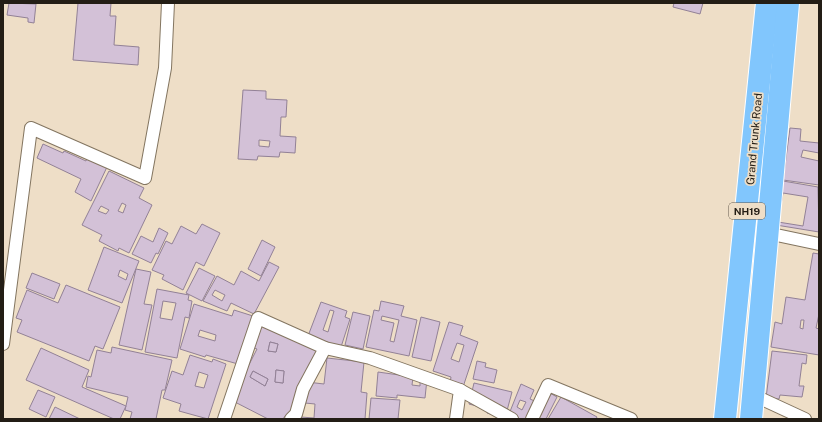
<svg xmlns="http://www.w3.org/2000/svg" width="822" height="422" viewBox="0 0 822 422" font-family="'Public Sans',sans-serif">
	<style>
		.building { fill: #d3c1d7; stroke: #928196; fill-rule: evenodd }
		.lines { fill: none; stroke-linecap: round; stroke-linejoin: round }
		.street-casing { stroke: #837560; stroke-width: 14 }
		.highway-casing { stroke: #fff; stroke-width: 24 }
		.street { stroke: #fff; stroke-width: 12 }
		.highway { stroke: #81c6fd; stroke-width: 22 }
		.labels { text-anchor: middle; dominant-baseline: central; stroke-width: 3.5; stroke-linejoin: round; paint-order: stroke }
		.shield { fill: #eedec7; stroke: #60574a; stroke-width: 1 }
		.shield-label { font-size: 10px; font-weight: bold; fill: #231d15 }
		.street-label { font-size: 11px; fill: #231d15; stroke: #eedec7 }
	</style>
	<rect width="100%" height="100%" fill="#eedec7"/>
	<!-- building -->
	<g class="building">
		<polygon points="9,3 36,4 34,23 28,22 28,18 7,15"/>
		<polygon points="78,3 111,3 110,16 116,16 114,45 139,47 138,65 73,60"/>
		<polygon points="674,3 703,3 700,14 673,7"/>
		<path d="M243 90 266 91V99L287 100 286 117H281L280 136 296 137 295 153 280 152 279 157 258 156 257 160 238 159ZM259 140 270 141 269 147 259 146Z"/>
		<polygon points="790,128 801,129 800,141 819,143 819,153 803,150 801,157 819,161 819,185 783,180"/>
		<polygon points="43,144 63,153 64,151 86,161 87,157 107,167 91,201 75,192 81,179 37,158"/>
		<path d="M109 171 144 188 139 198 152 205 129 253 119 248 118 251 99 241 102 235 82 225ZM122 203 126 205 123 213 118 211ZM101 206 109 210 106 214 98 211Z"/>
		<path d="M783 181 818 187 819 232 776 225ZM783 193 808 197 803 226 778 222Z"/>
		<polygon points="202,224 220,233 204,266 196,262 183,290 162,279 164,275 152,270 166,241 172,244 181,226 196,234"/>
		<polygon points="159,228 168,233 158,254 156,253 151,263 132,254 141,236 153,242"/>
		<polygon points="262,240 275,247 261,276 248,269"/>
		<path d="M104 247 139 261 122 303 88 290ZM120 270 128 274 126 280 118 276Z"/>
		<path d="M813 253 819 254V314L816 328 819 329V355L771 347 775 322 782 324 786 297 805 300ZM801 320H804L803 329 800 328Z"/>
		<path d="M269 262 279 267 254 314 231 303 227 311 203 301 217 276 234 285 241 271 259 281ZM215 290 225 295 222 301 212 295Z"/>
		<polygon points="199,268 215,276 202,301 186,293"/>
		<polygon points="136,269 151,272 144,304 152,305 142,350 119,345"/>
		<polygon points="32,273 60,284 54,299 26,288"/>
		<polygon points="66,285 120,307 103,349 95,346 89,361 17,332 22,320 16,318 27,290 58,303"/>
		<path d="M157 289 189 295 188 300 192 301 189 318 185 317 177 358 145 352ZM163 301 176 303 172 320 160 318Z"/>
		<path d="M381 301 404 306 401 316 417 320 409 356 366 347 374 310 379 311ZM382 316 399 320 394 342 390 341 394 323 381 320Z"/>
		<path d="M321 302 347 311 345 317 350 319 341 347 308 336ZM330 310 334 311 328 332 323 330Z"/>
		<path d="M194 304 232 316 234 310 253 316 238 364 206 355 205 357 180 349ZM200 330 216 335 215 341 198 336Z"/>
		<polygon points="353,312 370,316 363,349 345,345"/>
		<polygon points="421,317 440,322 431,361 412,357"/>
		<path d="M449 322 463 326 460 335 478 342 463 387 450 383 451 377 433 371ZM457 343 464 345 459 362 451 359Z"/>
		<path d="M263 324 319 352 289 418 285 416 283 419H268L231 400 257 349 252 347ZM270 342 278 344 276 352 268 351ZM276 370 284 371 283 383 275 382ZM253 371 268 379 265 386 250 377Z"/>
		<polygon points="270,342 278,344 276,352 268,351"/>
		<polygon points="112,347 172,360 165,390 162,390 156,419 130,419 132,412 125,410 128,397 86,387 88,376 91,377 97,350 111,353"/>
		<polygon points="41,348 89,370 82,387 126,406 120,419 114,419 26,380"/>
		<polygon points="772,351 807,355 806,364 802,363 799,386 804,386 802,397 780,395 779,399 766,398"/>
		<path d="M190 355 212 362 213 359 226 364 208 419 179 411 181 404 163 398 172 371 183 375ZM199 372 208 375 204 388 195 386Z"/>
		<polygon points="327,358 364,362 361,392 367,393 365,419 301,419 301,417 314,418 315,404 305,403 307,382 324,384"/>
		<polygon points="477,361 486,363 485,367 497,370 494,383 473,379"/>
		<polygon points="276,370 284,371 283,383 275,382"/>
		<polygon points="253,371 268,379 265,386 250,377"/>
		<polygon points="378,372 413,377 412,385 420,386 420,379 427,379 425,398 397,395 397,398 376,396"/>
		<polygon points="474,383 512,392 505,418 487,413 488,409 469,404"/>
		<path d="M521 384 534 390 530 399 539 403 532 419H507ZM520 400 526 402 522 410 517 407Z"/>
		<polygon points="38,390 55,397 46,417 29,409"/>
		<polygon points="548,392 557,397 546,419 535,419"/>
		<polygon points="561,397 597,417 596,419 548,419"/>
		<polygon points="371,398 400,400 398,419 369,419"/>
		<polygon points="55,407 80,419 49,419"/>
	</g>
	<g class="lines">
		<defs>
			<g id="street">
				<polyline points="767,233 819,244"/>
				<polyline points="3,344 31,128 145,178 165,68 168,3"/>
				<polyline points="460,390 512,419"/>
				<polyline points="753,395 805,419"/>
				<polyline points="224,419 258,318 325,348 370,358 460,390 456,419"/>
				<polyline points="291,419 296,414 303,389 325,348"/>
				<polyline points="532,419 548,385 631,419"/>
			</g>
			<g id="highway">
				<polyline points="725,419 767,3"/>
				<polyline points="751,419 788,3"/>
			</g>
		</defs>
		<!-- street casing -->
		<use href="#street" class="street-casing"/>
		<!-- highway casing -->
		<use href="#highway" class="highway-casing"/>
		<!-- street -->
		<use href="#street" class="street"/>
		<!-- highway -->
		<use href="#highway" class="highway"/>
	</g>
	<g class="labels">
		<!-- shield labels -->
		<rect class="shield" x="729" y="203" width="36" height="16" rx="3"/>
		<g class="shield-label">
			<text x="747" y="211">NH19</text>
		</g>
		<!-- street labels -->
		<g class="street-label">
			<text transform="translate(754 139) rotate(-85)">Grand Trunk Road</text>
		</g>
	</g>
	<!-- border -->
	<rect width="822" height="422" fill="none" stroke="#231d15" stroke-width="8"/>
</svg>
